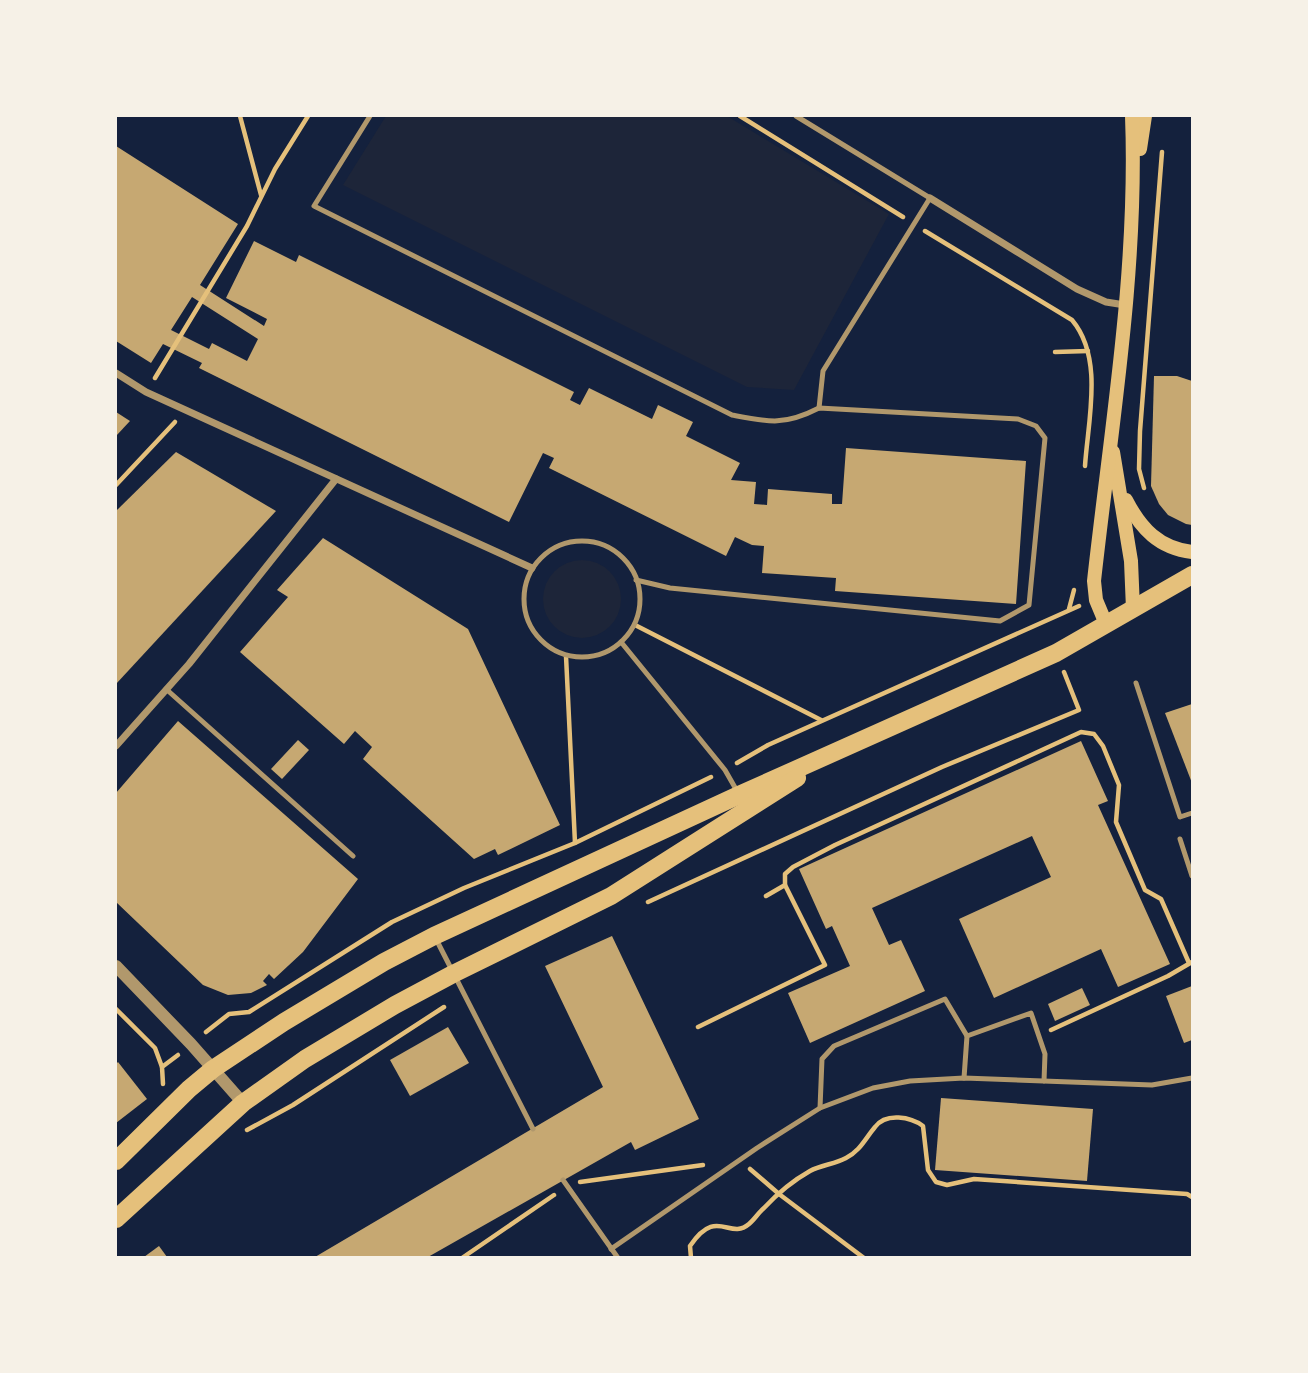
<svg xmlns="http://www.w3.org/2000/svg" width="1308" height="1373" viewBox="0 0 1308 1373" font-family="Roboto,sans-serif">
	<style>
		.green { fill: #1d2539 }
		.building { fill: #c6a872; fill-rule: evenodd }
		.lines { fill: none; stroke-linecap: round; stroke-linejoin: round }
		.path { stroke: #e5c07b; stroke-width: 4.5 }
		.service { stroke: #b1986c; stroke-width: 5 }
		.minor { stroke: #b1986c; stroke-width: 7 }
		.tertiary { stroke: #b1986c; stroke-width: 12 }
		.secondary { stroke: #e5c07b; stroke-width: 14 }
		.primary { stroke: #e5c07b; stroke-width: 18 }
	</style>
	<rect width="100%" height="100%" fill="#14213d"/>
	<!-- green -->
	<g class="green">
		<polygon points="386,116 727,116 889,214 794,390 747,387 343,185"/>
		<circle cx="582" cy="599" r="39"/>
	</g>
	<!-- building -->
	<g class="building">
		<path d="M116 146 238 224 200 285 264 326 267 319 226 298 254 241 296 262 299 255 574 392 570 400 580 405 589 388 652 419 658 405 693 422 686 436 740 463 731 480 756 482 754 504 767 505 768 489 832 494V504H842L846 448 1026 461 1016 604 835 591 836 578 762 573 764 546 752 545 735 537 726 556 549 468 554 458 543 453 509 522 199 368 202 363 163 344 151 363 116 341ZM192 297 258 339 247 361 212 343 209 349 171 330Z"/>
		<polygon points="1154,376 1177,376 1192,381 1192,525 1186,524 1168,515 1159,504 1151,486"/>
		<polygon points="116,412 130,421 116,436"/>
		<polygon points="176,452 276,511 116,684 116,511"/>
		<polygon points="323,538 468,629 560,825 498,855 495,849 474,859 363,759 372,747 355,731 344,744 240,652 288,597 277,590"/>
		<polygon points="1192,704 1192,783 1165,713"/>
		<polygon points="178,721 358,879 303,952 274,979 269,974 263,981 267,985 251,993 228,995 203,985 116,902 116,793"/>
		<polygon points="298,740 309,750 282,779 271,769"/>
		<polygon points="1081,741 1108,801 1098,805 1170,964 1118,987 1101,949 994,998 959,919 1051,877 1032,836 872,908 889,945 901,940 925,991 810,1043 788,993 850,966 832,926 826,929 799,869"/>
		<polygon points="612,936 699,1119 635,1150 631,1142 428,1257 315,1257 603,1087 545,966"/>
		<polygon points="1192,986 1192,1040 1184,1043 1166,996"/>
		<polygon points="1082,988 1090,1005 1055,1021 1048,1004"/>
		<polygon points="448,1027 469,1063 410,1096 390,1060"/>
		<polygon points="118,1062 147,1099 116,1123 116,1064"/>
		<polygon points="941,1098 1093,1109 1087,1181 935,1170"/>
		<polygon points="159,1246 167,1257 144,1257"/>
	</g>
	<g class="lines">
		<!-- path -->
		<g class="path">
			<polyline points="240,116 261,195"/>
			<polyline points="740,116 903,217"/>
			<path d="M925 231 1072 320C1104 358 1088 420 1085 466"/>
			<polyline points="1055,352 1088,351"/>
			<polyline points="155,378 247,226 275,169 308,116"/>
			<polyline points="116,485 175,422"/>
			<polyline points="1144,488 1139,469 1140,431 1162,152"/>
			<polyline points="1069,609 1074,590"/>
			<polyline points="635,625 821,720"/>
			<polyline points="566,656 575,843"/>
			<polyline points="737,763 768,745 1079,606"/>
			<polyline points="766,896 785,885 785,874 793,867 835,845 1081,732 1094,734 1103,746 1119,785 1116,822 1145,890 1161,899 1189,963"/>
			<polyline points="648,902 942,767 1079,710 1064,672"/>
			<polyline points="116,1009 155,1048 162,1067"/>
			<polyline points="698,1027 825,965 785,885"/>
			<polyline points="1051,1030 1168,976 1192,962"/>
			<polyline points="206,1032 229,1014 249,1012 392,922 464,888 575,843 711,777"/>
			<polyline points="163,1084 162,1067 178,1055"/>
			<polyline points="247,1130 293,1105 444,1007"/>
			<polyline points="750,1169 779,1194 864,1258"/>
			<polyline points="580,1182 703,1165"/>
			<polyline points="462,1258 554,1195"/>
			<path d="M691 1258 690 1246C717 1206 729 1241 749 1224 755 1219 758 1213 764 1208 777 1194 794 1180 810 1171 821 1165 835 1164 846 1158 860 1151 865 1139 875 1127 886 1112 911 1117 923 1126L928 1170 936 1182 947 1185 974 1179 1187 1194 1192 1197"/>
		</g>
		<!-- service -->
		<g class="service">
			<path d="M370 116 314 206 732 415C768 422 784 426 819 408L1018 419 1036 426 1045 438 1029 605 1000 621 670 588 636 580"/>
			<polyline points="796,116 930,198 823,371 819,408"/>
			<circle cx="582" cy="599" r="58"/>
			<polyline points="621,642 725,770 737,791"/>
			<polyline points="1136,683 1180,817 1192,813"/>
			<polyline points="166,689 353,856"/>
			<polyline points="1180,839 1192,876"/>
			<polyline points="436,939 533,1129"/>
			<polyline points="964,1078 967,1036 1031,1013 1045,1054 1044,1081"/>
			<polyline points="820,1108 822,1059 834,1046 945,999 967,1036"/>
			<polyline points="563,1180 618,1258"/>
			<polyline points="611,1249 757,1148 820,1108 873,1088 910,1081 964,1078 1152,1085 1192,1078"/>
		</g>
		<!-- minor -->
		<g class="minor">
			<polyline points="930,198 1077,289 1106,302 1125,305"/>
			<polyline points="116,373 146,392 532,568"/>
			<polyline points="116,746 189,664 336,479"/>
		</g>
		<!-- tertiary -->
		<polyline class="tertiary" points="116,966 191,1044 243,1103"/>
		<!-- secondary -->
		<g class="secondary">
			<polyline points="1140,149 1145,116"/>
			<polyline points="1113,452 1131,561 1133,609"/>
			<path d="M1126 500C1141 529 1159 548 1192 552"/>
			<path d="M1106 624 1096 600 1094 581C1111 427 1138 270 1132 116"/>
		</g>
		<!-- primary -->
		<g class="primary">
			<polyline points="116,1161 189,1089 213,1069 284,1022 384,962 434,936 739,795 1056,653 1192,575"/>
			<polyline points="116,1219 243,1103 305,1059 395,1005 453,974 611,896 797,778"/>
		</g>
	</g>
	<!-- border -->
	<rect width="1308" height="1373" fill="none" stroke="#f6f1e7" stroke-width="234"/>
</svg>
